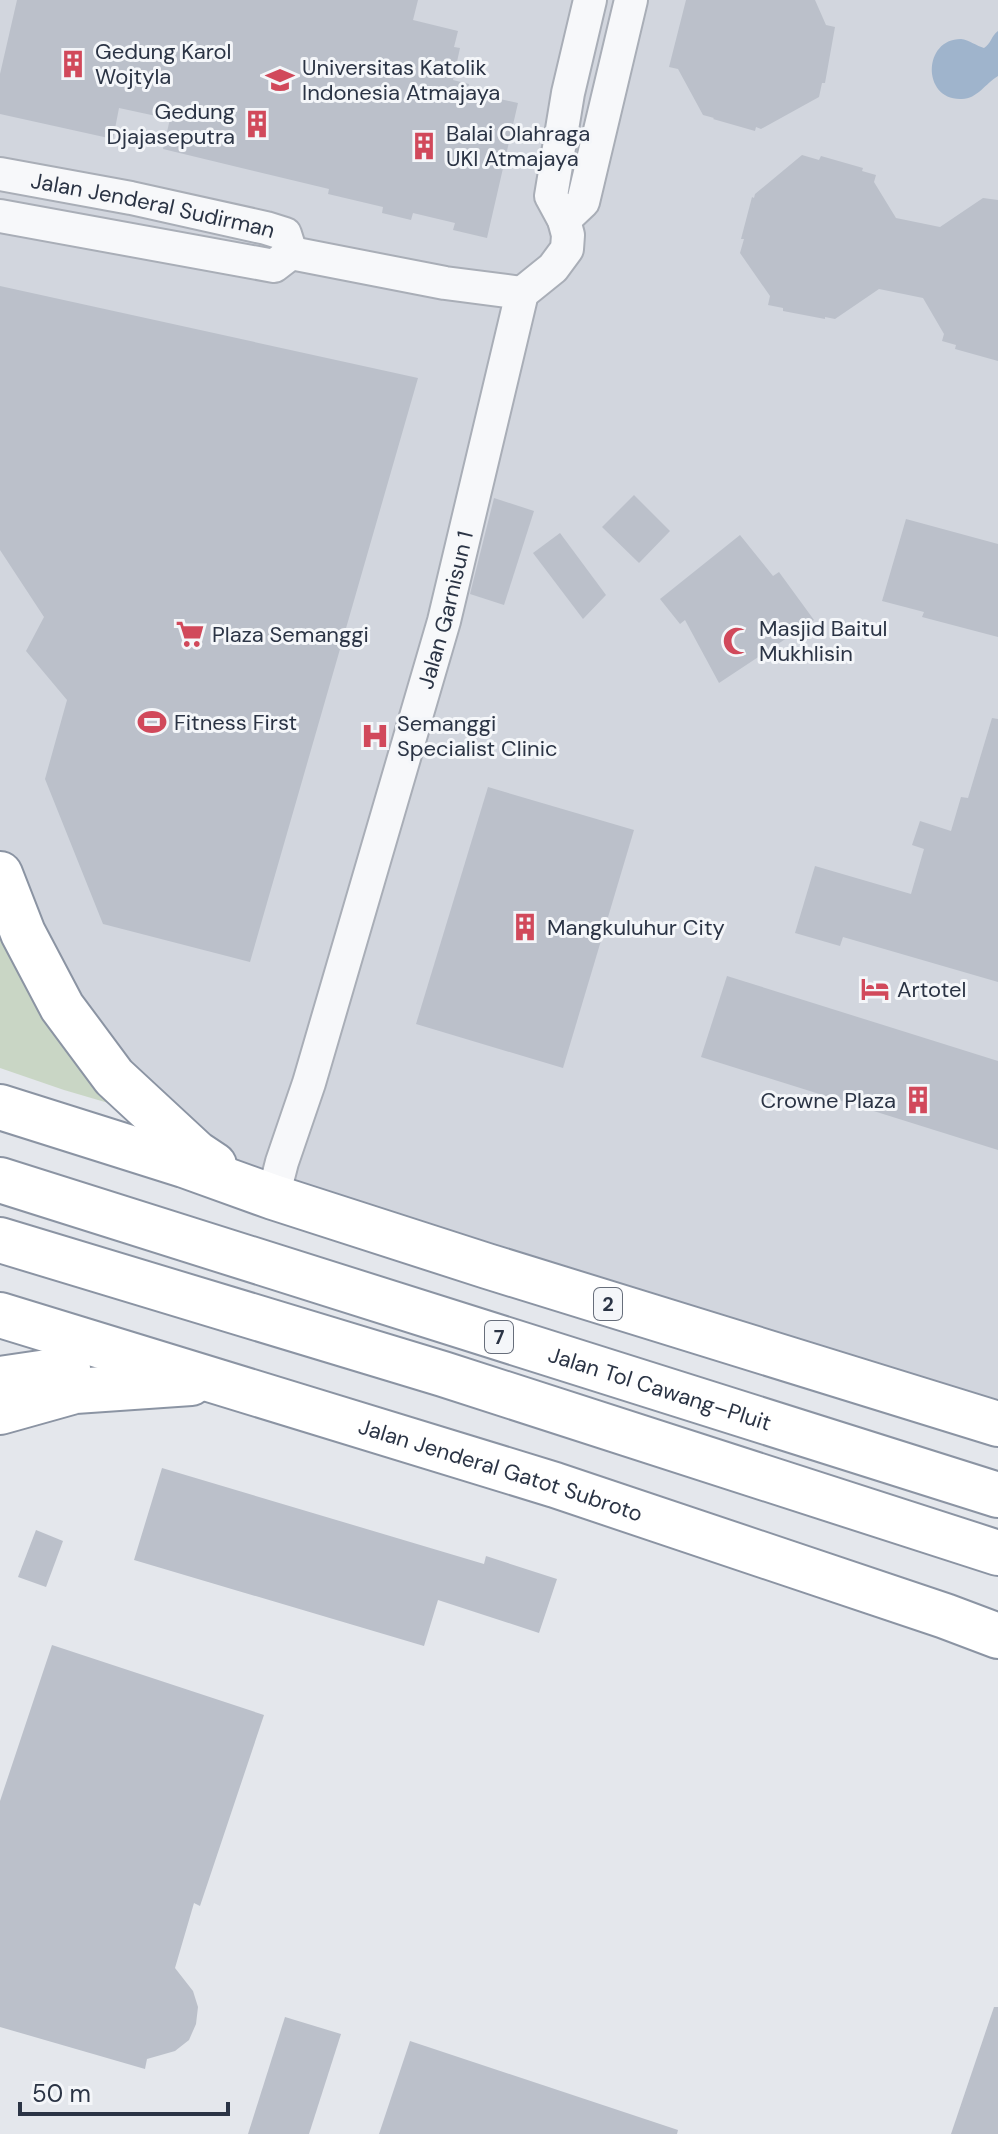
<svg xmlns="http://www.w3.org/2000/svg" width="998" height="2134" viewBox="0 0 998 2134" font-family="'DM Sans',sans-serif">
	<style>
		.built { fill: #d2d6de }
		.green { fill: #c9d6c5 }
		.water { fill: #9fb4cc }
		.building { fill: #bbc0ca }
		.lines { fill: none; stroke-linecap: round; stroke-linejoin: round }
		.minor-casing { stroke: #a9aeb7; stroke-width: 36 }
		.highway-casing { stroke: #8b94a3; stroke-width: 48 }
		.minor { stroke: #f7f8fa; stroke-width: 32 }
		.highway { stroke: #fff; stroke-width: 44 }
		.labels { text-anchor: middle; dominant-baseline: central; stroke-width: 6; stroke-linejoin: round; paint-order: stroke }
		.shield { fill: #f4f6f9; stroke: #676e7b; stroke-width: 2 }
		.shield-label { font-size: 20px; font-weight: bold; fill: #2b3445 }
		.poi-label { font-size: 22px; fill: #2b3445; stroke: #f4f6f9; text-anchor: start }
		.street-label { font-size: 22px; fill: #2b3445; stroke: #f4f6f9 }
	</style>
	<rect width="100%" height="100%" fill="#e4e7ec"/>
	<!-- built -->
	<polygon class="built" points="0,0 998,0 998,1423 249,1189 114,1077 0,874"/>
	<!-- green -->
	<polygon class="green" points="0,874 139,1112 64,1090 0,1068"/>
	<!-- water -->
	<path class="water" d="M998 31V76C986 83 977 99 962 99 922 101 922 39 961 39 969 40 977 46 984 48 991 44 991 36 998 31Z"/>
	<!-- building -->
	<g class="building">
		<polygon points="17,0 418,0 413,20 458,31 454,47 460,48 453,80 469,84 468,92 518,103 487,238 453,230 455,223 413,213 411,220 382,213 383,207 328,194 329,189 163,149 170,119 119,108 113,139 0,114 0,74"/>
		<polygon points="686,0 815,0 826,25 835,27 825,83 822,83 819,97 761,129 756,127 755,131 713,119 714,118 703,115 678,69 669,67"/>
		<polygon points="802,155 819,160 821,156 863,168 862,171 876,175 874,182 896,218 940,227 983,198 998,200 998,361 955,349 956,345 942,341 944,334 923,298 879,289 835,319 825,317 825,319 783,311 783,308 768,305 770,296 740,253 744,239 741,239 752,197 754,198 755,194"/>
		<polygon points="0,286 418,378 250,962 103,924 45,779 67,700 26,651 44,617 0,550"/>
		<polygon points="634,495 670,531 639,563 602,527"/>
		<polygon points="494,498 534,511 504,605 470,594"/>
		<polygon points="906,519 998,544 998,637 922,617 924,612 882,601"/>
		<polygon points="560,533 606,595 583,619 533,553"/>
		<polygon points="740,535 773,576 779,572 814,620 719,683 685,620 680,624 660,599"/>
		<polygon points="992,718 998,719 998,982 843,937 840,946 795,933 815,866 911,894 924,849 912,845 920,821 951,831 961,797 968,798"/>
		<polygon points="488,787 634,830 563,1068 416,1024"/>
		<polygon points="727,976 998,1061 998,1150 701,1057"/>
		<polygon points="162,1468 484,1564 486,1556 557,1579 539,1633 438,1600 424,1646 134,1560"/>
		<polygon points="36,1530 63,1541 46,1587 18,1577"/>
		<polygon points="52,1645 264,1715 200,1906 194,1903 175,1968 193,1991 198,2007 196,2024 189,2040 175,2051 147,2059 145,2069 0,2027 0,1801"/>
		<polygon points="994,2007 998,2007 998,2134 951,2134"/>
		<polygon points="285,2017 341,2034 309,2134 248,2134"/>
		<polygon points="410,2041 678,2130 677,2134 379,2134"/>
	</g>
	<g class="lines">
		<defs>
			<g id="minor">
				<path id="s1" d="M0 174 131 198 266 228 285 234 291 253"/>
				<polyline points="0,216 274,266 291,253"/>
				<polyline points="564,220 583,202 631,0"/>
				<polyline points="291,253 445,283 522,293"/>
				<path id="s2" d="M273 1197 282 1162 309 1083 444 621 522 293 553 268 567 249 568 235 564 220 551 196 568 93 590 0"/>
			</g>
			<g id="highway">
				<polyline points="0,874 23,933 62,1007 114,1077 196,1153 214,1165"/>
				<polyline points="0,1107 184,1165 273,1197 487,1266 998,1424"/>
				<path id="s3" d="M0 1180 998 1495"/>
				<polyline points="0,1240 443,1374 998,1553"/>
				<path id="s4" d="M0 1315 555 1485 945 1616 998 1636"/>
				<polyline points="0,1379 68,1369"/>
				<polyline points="0,1412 75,1391 191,1383"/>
			</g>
		</defs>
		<!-- minor casing -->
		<use href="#minor" class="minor-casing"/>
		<!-- highway casing -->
		<use href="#highway" class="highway-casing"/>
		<!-- minor -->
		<use href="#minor" class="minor"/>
		<!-- highway -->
		<use href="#highway" class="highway"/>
	</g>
	<!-- icons -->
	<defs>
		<symbol id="building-bare" viewBox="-9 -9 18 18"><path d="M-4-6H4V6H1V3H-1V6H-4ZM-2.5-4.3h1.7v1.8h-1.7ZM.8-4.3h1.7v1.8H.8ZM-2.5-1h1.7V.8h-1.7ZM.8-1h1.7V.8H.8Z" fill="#d1495b" stroke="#f4f6f9" stroke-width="2.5" paint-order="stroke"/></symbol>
		<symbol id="university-bare" viewBox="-9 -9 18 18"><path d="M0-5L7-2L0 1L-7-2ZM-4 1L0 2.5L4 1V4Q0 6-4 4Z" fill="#d1495b" stroke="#f4f6f9" stroke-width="2.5" paint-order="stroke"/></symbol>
		<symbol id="supermarket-bare" viewBox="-9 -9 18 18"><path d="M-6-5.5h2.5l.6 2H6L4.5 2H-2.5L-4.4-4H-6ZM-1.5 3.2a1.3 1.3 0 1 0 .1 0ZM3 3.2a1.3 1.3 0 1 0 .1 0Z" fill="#d1495b" stroke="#f4f6f9" stroke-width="2.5" paint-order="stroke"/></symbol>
		<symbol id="mosque-bare" viewBox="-9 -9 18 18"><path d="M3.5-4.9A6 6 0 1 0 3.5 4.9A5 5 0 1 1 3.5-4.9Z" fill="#d1495b" stroke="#f4f6f9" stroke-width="2.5" paint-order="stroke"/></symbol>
		<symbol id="stadium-bare" viewBox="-9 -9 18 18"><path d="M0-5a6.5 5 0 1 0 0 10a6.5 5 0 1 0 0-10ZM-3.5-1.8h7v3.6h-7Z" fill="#d1495b" stroke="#f4f6f9" stroke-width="2.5" paint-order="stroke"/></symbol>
		<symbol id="hospital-bare" viewBox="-9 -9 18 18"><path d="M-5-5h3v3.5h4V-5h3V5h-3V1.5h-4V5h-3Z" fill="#d1495b" stroke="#f4f6f9" stroke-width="2.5" paint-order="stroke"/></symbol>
		<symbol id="hotel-bare" viewBox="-9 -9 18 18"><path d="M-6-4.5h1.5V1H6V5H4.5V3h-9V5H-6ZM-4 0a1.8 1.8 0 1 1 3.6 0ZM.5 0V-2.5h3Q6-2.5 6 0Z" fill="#d1495b" stroke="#f4f6f9" stroke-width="2.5" paint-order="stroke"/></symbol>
	</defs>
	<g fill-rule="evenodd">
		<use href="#building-bare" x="53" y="44" width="40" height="40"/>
		<use href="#university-bare" x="260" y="60" width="40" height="40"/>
		<use href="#building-bare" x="237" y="104" width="40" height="40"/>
		<use href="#building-bare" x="404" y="126" width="40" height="40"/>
		<use href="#supermarket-bare" x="170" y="614" width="40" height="40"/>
		<use href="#mosque-bare" x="717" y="621" width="40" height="40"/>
		<use href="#stadium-bare" x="132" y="702" width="40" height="40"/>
		<use href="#hospital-bare" x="355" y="716" width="40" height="40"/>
		<use href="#building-bare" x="505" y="907" width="40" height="40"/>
		<use href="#hotel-bare" x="855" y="969" width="40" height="40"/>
		<use href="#building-bare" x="898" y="1080" width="40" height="40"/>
	</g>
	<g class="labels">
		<!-- shield labels -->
		<g class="shield">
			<rect x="594" y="1288" width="28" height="32" rx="6"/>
			<rect x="485" y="1321" width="28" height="32" rx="6"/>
		</g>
		<g class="shield-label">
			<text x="608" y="1304">2</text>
			<text x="499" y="1337">7</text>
		</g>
		<!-- poi labels -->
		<g class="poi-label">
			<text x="95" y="51">Gedung Karol<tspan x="95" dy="25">Wojtyla</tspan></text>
			<text x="302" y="67">Universitas Katolik<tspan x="302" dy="25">Indonesia Atmajaya</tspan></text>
			<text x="235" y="111" text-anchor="end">Gedung<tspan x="235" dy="25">Djajaseputra</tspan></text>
			<text x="446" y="133">Balai Olahraga<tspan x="446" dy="25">UKI Atmajaya</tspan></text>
			<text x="759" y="628">Masjid Baitul<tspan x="759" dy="25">Mukhlisin</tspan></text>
			<text x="212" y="634">Plaza Semanggi</text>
			<text x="174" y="722">Fitness First</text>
			<text x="397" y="723">Semanggi<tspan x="397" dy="25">Specialist Clinic</tspan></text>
			<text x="547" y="927">Mangkuluhur City</text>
			<text x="897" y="989">Artotel</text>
			<text x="896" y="1100" text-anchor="end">Crowne Plaza</text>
		</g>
		<!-- street labels -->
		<g class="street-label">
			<text stroke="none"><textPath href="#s1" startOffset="156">Jalan Jenderal Sudirman</textPath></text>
			<text stroke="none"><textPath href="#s2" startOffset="612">Jalan Garnisun 1</textPath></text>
			<text stroke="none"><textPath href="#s3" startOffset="692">Jalan Tol Cawang–Pluit</textPath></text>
			<text stroke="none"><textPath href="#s4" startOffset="524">Jalan Jenderal Gatot Subroto</textPath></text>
		</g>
	</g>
	<!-- scale -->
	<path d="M20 2102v12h208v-12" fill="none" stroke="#2b3445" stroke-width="4"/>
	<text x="32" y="2102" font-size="24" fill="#2b3445" stroke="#f4f6f9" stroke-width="6" paint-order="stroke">50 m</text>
</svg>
